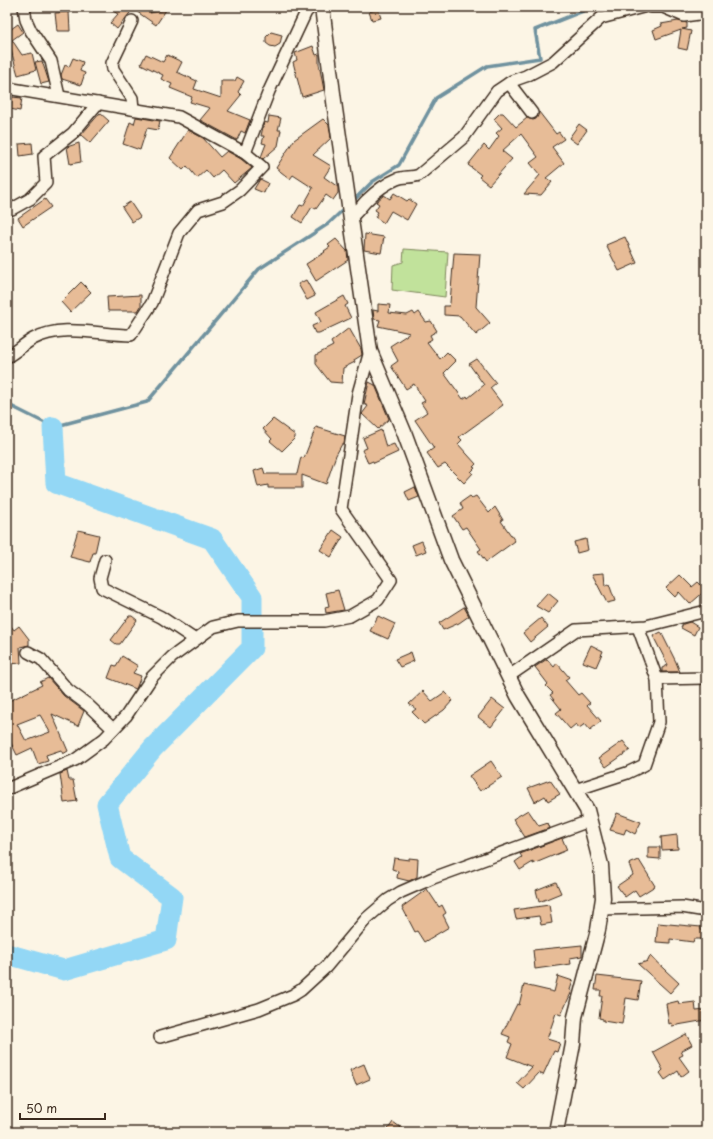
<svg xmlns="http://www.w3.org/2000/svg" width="713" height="1139" viewBox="0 0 713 1139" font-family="'Playpen Sans',sans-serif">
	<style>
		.green { fill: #c1e29b; stroke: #7e865c }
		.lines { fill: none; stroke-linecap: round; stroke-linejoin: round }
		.stream { stroke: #70929f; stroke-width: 3.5 }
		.river { stroke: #93d7f5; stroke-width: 21 }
		.building { fill: #e7bc97; stroke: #3b2a1e; fill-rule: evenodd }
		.minor-casing { stroke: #3b2a1e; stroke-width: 14 }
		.tertiary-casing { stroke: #3b2a1e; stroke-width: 17 }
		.minor { stroke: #fcf5e5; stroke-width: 11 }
		.tertiary { stroke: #fcf5e5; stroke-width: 14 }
	</style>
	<rect width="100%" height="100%" fill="#fcf5e5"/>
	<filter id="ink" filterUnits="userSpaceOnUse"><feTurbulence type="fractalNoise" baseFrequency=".025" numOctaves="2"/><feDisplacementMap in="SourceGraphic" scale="8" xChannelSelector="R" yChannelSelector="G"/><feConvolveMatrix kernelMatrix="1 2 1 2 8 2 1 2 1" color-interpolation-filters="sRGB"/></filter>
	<g filter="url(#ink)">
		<!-- green -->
		<polygon class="green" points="404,249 448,252 445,297 392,290 393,265 403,262"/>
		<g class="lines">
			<!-- stream -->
			<g class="stream">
				<polyline points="353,201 372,182 399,165 436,98 487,66 540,58 535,30 593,7"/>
				<polyline points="7,404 53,427 147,402 259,269 328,224 345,208"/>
			</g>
			<!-- river -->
			<polyline class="river" points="7,954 64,970 166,940 172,897 120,858 107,804 153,748 252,648 252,597 212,539 56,483 53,427"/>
		</g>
		<!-- building -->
		<g class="building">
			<polygon points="106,7 154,7 150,13 166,10 156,25 133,9 117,29 110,23 118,14"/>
			<polygon points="378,9 381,18 372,20 369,12"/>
			<polygon points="69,12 70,31 57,31 55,13"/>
			<polygon points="678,21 687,23 687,28 682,29 691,31 687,50 678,48 681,30 656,39 653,30 662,26 661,24"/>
			<polygon points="18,24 23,32 12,40 22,55 32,53 36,70 18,75 7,36 7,32"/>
			<polygon points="271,32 282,35 280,44 275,47 270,46 266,43 266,37"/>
			<polygon points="313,46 316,55 319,54 319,64 324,90 302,97 293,62 297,60 295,53"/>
			<polygon points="146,54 163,62 167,55 182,62 177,72 197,81 194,89 221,98 221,81 235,81 237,77 244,81 238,92 241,95 228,111 250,120 245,133 241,131 237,140 200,120 210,108 190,102 192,97 170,88 172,84 161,79 163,75 141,64"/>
			<polygon points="73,58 83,62 80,71 85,73 81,85 62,79 61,75 65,65 69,67"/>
			<polygon points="42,61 49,82 41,84 35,62"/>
			<polygon points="12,97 22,98 20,111 10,109"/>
			<polygon points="539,112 556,134 559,132 564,139 552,147 564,163 546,178 552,182 541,195 524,194 540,175 530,163 538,157 521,134 502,151 512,159 489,185 479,177 481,175 468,165 484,145 489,150 499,136 496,133 502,128 494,119 500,113 503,113 516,127 527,118 533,120 536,119"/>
			<polygon points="100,113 109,121 90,143 81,135"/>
			<polygon points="269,116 281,118 278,130 281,130 278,146 263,159 261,157 266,144 262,143 264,136 261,136 264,122 268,123"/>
			<polygon points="136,117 160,121 158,130 147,128 140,150 123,144 130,122 134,124"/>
			<polygon points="323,119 329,125 331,138 313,155 331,166 324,177 338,187 338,193 333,200 326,195 316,209 312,207 302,223 293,217 300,205 303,206 313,188 293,175 290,179 276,168 294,140"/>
			<polygon points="579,124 587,130 577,144 569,138"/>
			<polygon points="188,130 203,138 220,157 227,151 241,159 252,168 234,183 222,170 213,178 206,170 197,178 187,166 183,170 170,158"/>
			<polygon points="32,143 33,154 20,156 19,144"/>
			<polygon points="79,143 81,162 70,164 67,147"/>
			<polygon points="260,179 268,183 264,193 254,189"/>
			<polygon points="394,193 407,201 409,199 416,204 407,220 391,211 384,223 375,217 378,212 375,210 379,204 376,202 384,195 390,199"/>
			<polygon points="45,199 51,207 23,226 18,218"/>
			<polygon points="130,202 140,217 132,222 122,207"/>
			<polygon points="365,234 384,237 381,253 364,250"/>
			<polygon points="625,237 637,263 619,271 606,245"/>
			<polygon points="336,239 347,251 348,260 316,281 306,264 325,252 324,251 330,247 328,245"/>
			<polygon points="454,253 480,254 476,307 490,323 476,335 460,316 444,315 444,306 449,306 450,303"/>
			<polygon points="306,280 315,296 307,300 298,284"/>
			<polygon points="81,282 91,292 70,312 61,302"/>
			<polygon points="141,295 141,306 138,311 108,311 107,297"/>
			<polygon points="344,296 348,304 345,306 351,318 319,333 315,333 312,326 321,322 316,312"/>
			<polygon points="378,304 390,305 389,313 407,315 413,312 415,315 419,312 426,322 431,321 437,331 430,335 432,339 427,342 440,359 447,352 456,361 444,373 463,399 467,396 468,398 484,385 469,364 477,359 496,383 490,388 503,405 459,437 462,440 458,444 476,464 473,467 475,468 471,472 473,473 464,483 445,464 438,468 427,453 434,448 415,420 427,412 421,403 425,401 414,384 406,389 391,366 398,361 390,346 410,333 378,326 380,320 374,319 373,310 378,311"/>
			<polygon points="349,328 361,349 362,355 354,360 355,362 343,368 342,383 330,382 316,364 316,355 333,346 331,342"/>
			<polygon points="369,382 375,385 389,419 378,429 362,414 368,406 364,404"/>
			<polygon points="273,419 295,435 295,438 282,451 270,441 272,439 263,429"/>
			<polygon points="316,427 345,436 344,444 342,444 336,455 326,484 302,475 302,488 268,488 268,485 258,487 254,471 263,468 265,474 297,474 301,457 304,458"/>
			<polygon points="381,430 386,447 394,444 398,452 374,463 373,461 368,463 362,450 367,448 363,438"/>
			<polygon points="415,487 419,497 409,501 405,492"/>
			<polygon points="470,496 472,498 476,496 489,513 495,507 503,520 501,521 515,541 486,562 478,551 481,549 466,527 462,529 453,516 463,509 460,503"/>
			<polygon points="78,530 99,535 95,553 93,553 90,562 70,557"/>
			<polygon points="333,530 343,537 331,557 320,550"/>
			<polygon points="586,539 588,550 577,553 574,542"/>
			<polygon points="422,541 426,551 416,555 412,545"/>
			<polygon points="604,573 605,586 609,584 615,601 607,603 592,574"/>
			<polygon points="680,575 692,587 698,582 706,590 690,604 679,592 675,597 666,588"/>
			<polygon points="338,590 344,610 326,613 325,607 329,606 326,593"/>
			<polygon points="548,593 558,601 548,613 536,606"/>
			<polygon points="464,607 469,616 459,623 443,630 439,623"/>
			<polygon points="129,616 132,616 137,620 120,644 116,644 111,640"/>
			<polygon points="378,616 395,624 388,639 370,631"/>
			<polygon points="541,618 548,627 530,642 523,633"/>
			<polygon points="7,621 14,630 19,626 29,639 29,645 20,647 21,663 10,664 10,662 7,662"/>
			<polygon points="690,622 698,627 694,635 681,628 683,624"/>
			<polygon points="661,632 676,662 680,672 662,672 662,668 668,665 653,636"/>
			<polygon points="591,645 603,651 596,667 583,662"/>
			<polygon points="411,652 414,661 400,667 395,659"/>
			<polygon points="122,656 138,666 133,673 141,676 136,689 108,678 113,665 116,666"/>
			<polygon points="547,659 554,667 557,663 569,677 565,680 578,695 581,693 590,703 587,705 601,721 590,730 585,724 579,728 576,724 570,729 556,713 561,709 550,695 553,693 546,686 548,684 535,667"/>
			<path d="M48 678 64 696 84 711 78 726 52 714 68 751 63 754 61 750 46 755 48 761 38 764 32 748 17 755 7 735V702L42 685 40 682ZM40 715 50 732 26 741 17 724Z"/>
			<polygon points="423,691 432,701 445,692 453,700 444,710 424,724 412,712 416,709 409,704"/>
			<polygon points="492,699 505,709 491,727 478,717"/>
			<polygon points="623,741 630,750 606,767 599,758"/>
			<polygon points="491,761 502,777 480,791 469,776"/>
			<polygon points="67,771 69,780 73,780 77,801 64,803 60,774"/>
			<polygon points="550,780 560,794 548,801 545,796 535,802 528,788"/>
			<polygon points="528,810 539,826 548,823 550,828 525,837 513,819"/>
			<polygon points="617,813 641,822 635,834 626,829 624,834 610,830"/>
			<polygon points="677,835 678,849 662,850 661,837"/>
			<polygon points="562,838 567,850 533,864 533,862 520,870 515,862 522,857 520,854"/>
			<polygon points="648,847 660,847 660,859 648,858"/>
			<polygon points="394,858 409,860 409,858 418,859 417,877 409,881 397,878 398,871 392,869"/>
			<polygon points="639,860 655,886 639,896 635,890 625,897 617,886 633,875 629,864"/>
			<polygon points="556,882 561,893 539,902 536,890"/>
			<polygon points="427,889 439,907 442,905 446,913 443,915 449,927 424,942 417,931 415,932 402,907"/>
			<polygon points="549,905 552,923 541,925 539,916 516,919 514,910"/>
			<polygon points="658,923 701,927 701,930 706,931 706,939 694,939 693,942 670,939 670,943 656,942"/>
			<polygon points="582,945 582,956 570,958 571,964 535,969 533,950"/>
			<polygon points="650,956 679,983 670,993 638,964 648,961"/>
			<polygon points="558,976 573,981 570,990 572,991 561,1015 556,1013 547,1039 560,1043 557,1052 554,1051 543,1075 539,1073 524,1089 517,1083 532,1067 507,1057 512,1044 508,1042 510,1037 502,1034 517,1004 519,1005 524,985 554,992"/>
			<polygon points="597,976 641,981 638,1000 626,998 622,1024 603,1021 603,1019 599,1018 602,996 600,996 601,990 595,990"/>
			<polygon points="678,1001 679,1004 695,1002 696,1011 706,1010 706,1020 672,1026 671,1023 669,1024 666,1004"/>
			<polygon points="686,1034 692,1045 681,1051 683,1055 679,1057 689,1071 681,1077 678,1071 665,1080 660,1073 663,1070 653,1052"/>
			<polygon points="364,1064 370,1079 356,1085 350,1070"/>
			<polygon points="393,1122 407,1132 386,1132"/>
		</g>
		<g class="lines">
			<defs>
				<g id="minor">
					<polyline points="24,7 26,20 31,31 51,61 59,96"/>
					<polyline points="651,7 663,7 684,16 706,13"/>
					<polyline points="132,21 112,63 113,69 132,98 133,109"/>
					<polyline points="509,83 532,113"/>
					<path d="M7 88 179 117 245 153 262 167 240 190 223 202 198 210 179 233 152 303 131 335C99 335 63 323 33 339 24 344 16 352 7 357"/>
					<polyline points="245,153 269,91 306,12 311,7"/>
					<polyline points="12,209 30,199 46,183 44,156 73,133 98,103"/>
					<path d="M351 217C358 212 361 206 366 201 374 193 387 183 397 179 404 176 412 178 419 175L464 137 497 91 512 81 526 76 553 62 601 18 643 7"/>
					<polyline points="105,560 100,578 102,588 161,617 194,639"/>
					<polyline points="638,627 657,679 706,678"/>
					<polyline points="28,652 41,659 68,690 88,705 113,729"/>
					<polyline points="509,676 576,630 646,626 706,611"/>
					<polyline points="7,789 75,760 104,739 126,716 152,677 172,657 213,627 238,621 324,621 350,616 378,600 391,580 341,509 358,394 370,351"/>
					<polyline points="575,790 627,773 644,765 659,722 657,679"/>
					<polyline points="601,909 682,907 706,911"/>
					<polyline points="160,1037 259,1009 293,995 301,990 326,967 367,918 388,900 401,892 433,878 589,821"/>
				</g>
				<polyline id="tertiary" points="322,7 335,109 370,351 404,432 451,560 518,696 587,810 601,865 603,898 598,930 575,1017 573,1044 556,1132"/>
			</defs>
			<!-- minor casing -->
			<use href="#minor" class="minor-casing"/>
			<!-- tertiary casing -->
			<use href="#tertiary" class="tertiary-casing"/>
			<!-- minor -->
			<use href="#minor" class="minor"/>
			<!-- tertiary -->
			<use href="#tertiary" class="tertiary"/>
		</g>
	</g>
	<!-- margin -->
	<rect width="713" height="1139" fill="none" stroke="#fcf5e5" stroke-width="24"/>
	<rect x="12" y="12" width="689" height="1115" fill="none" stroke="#3b2a1e" stroke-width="1.5" filter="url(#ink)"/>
	<!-- scale -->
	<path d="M20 1113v6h85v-6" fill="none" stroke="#3b2a1e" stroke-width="2"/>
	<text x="26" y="1113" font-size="12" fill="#3b2a1e" stroke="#fcf5e5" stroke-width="3" paint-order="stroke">50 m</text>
</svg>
